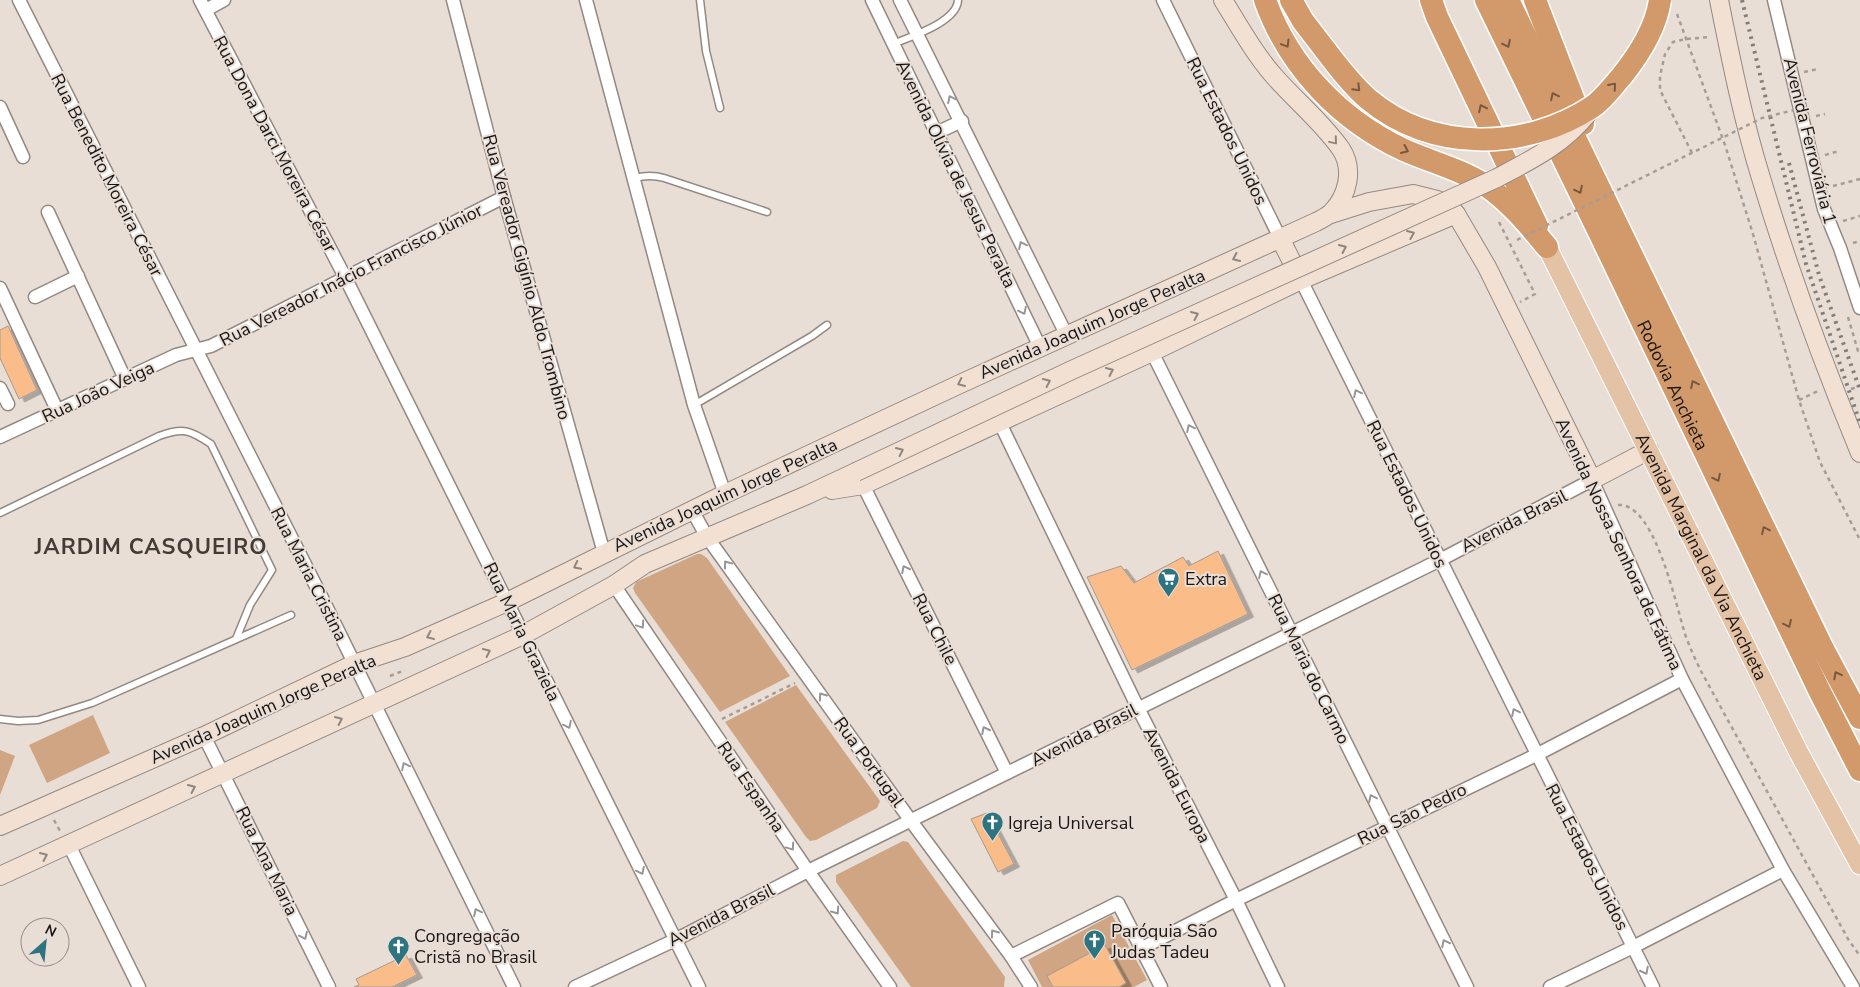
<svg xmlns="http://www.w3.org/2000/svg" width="1860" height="987" viewBox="0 0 1860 987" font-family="'Nunito Sans',sans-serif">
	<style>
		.green { fill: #cfa583 }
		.building { fill: #fabc89; stroke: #a59b94; filter: url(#shadow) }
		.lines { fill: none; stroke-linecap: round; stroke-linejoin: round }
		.lane-casing { stroke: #938982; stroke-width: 9 }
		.street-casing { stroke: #938982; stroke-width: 15 }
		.secondary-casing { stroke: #938982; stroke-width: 20 }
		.primary-casing { stroke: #fff; stroke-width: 21 }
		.highway-casing { stroke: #fff; stroke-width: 25 }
		.path { stroke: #a69d97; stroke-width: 2.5; stroke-dasharray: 4 4; stroke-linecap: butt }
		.lane { stroke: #fff; stroke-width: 6 }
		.street { stroke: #fff; stroke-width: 12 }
		.secondary { stroke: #f2e1d3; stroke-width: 18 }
		.primary { stroke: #e4c2a6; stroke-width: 19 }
		.highway { stroke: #d29a6b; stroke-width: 22 }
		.rail { stroke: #837c77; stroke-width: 4; stroke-dasharray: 2.5 5; stroke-linecap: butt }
		.secondary-bridge-casing { stroke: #938982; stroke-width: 20; stroke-linecap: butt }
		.highway-bridge-casing { stroke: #fff; stroke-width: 25; stroke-linecap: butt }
		.path-bridge { stroke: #a69d97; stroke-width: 2.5; stroke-dasharray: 4 4; stroke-linecap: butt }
		.secondary-bridge { stroke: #f2e1d3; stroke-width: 18 }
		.highway-bridge { stroke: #d29a6b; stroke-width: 22 }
		.oneway { stroke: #765840 }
		.oneway2 { stroke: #989695 }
		.oneway3 { stroke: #91867d }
		.labels { text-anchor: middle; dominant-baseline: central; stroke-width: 4; stroke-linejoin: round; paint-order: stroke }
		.street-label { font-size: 18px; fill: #1a1614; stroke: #e9ded6 }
		.poi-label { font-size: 18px; fill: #1a1614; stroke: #e9ded6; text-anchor: start }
		.district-label { font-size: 22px; font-weight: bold; letter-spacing: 1px; fill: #433b35; stroke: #e9ded6 }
	</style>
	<defs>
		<filter id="shadow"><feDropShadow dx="5.5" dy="3" stdDeviation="0" flood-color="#0004"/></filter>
	</defs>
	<rect width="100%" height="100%" fill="#e9ded6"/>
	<!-- green -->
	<g class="green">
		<polygon points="697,554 701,554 707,558 790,676 720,712 635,593 633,588 636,582"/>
		<polygon points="796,685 880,801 877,808 816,840 810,841 806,837 725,722"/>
		<polygon points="93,715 110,753 47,783 29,745"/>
		<polygon points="0,750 15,756 0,795"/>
		<polygon points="903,841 908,842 1005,977 1004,987 911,987 836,882 836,875"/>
		<polygon points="1112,915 1147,980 1134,987 1042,987 1028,960"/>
	</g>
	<!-- building -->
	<g class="building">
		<polygon points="8,326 37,390 19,399 0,358 0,330"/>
		<polygon points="1218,551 1248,614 1132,670 1087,577 1121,566 1134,583 1183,557 1189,566"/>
		<polygon points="987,813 1014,864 998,872 971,819"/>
		<polygon points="1105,945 1126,983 1119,987 1053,987 1047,976"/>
		<polygon points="406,955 417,975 392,987 354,987 359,985 356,979"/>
	</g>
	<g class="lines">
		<defs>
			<g id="lane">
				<polyline points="700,0 706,51 720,108"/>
				<path d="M893 44C912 36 957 22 958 0"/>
				<path d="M635 178C646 175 654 175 664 178L767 212"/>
				<polyline points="694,405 812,336 827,325"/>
				<path d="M0 513 159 436C183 427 190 430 211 444L272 570 250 605 236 639"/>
				<polyline points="0,719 18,721 38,720 92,703 291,615"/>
			</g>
			<g id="street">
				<polyline points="19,0 321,596 514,987"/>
				<polyline points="200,0 345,277 699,987"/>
				<polyline points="453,0 504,197 604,553"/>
				<polyline points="586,0 694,405 725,494"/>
				<polyline points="872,0 1040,347"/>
				<polyline points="900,0 1067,336"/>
				<polyline points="1163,0 1280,238"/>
				<polyline points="1774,0 1824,209 1840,248 1860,308"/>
				<polyline points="206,10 224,0"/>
				<polyline points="0,107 23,157"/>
				<polyline points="936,133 962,121"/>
				<polyline points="48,212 125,379"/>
				<polyline points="1301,280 1653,987"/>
				<polyline points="0,288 57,410"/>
				<polyline points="35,297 78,276"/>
				<polyline points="1152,352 1467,987"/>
				<polyline points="0,388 8,404"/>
				<polyline points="999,421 1138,708 1236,900 1278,987"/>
				<polyline points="0,437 176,355 211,346 504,197"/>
				<polyline points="863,485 1007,773"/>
				<polyline points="692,510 707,537 911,821 1011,956 1031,987"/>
				<polyline points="614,585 808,871 890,987"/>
				<polyline points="204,736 329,987"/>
				<polyline points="69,845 139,987"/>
				<polyline points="1142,948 1236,900 1536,755 1682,679"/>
				<polyline points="1011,956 1118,903 1161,987"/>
				<polyline points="575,987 675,940 808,871 1440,560 1592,480 1682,679 1783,870 1853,987"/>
				<polyline points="1550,987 1633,947 1783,870"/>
			</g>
			<g id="secondary">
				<path d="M1719 0C1731 60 1743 120 1761 178 1789 271 1823 363 1860 453"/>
				<polyline points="1331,214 1369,202 1413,194 1437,200 1448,205 1456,214 1487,267 1592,480 1649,450"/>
				<polyline points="1280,238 1301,280"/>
				<polyline points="832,490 863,485 1152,352 1301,280 1456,214"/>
				<path d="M0 826 204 736 354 664 405 647 507 602 725 494 960 384 1316 222C1322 219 1328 216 1332 212 1348 195 1354 169 1341 149 1322 122 1296 101 1274 76 1254 53 1239 26 1223 0"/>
				<polyline points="0,876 523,635 614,585 645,564 807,495 856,472"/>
			</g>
			<g id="primary">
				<path id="s1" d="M1547 247 1799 753 1860 865"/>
			</g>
			<g id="highway">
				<path d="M1265 0C1289 67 1340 120 1404 150 1431 162 1460 169 1485 185 1509 201 1529 225 1547 247"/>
				<polyline points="1291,0 1303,21 1326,51"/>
				<polyline points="1431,0 1437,17 1537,226"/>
				<path id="s2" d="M1486 0 1599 232 1820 692 1860 770"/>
				<polyline points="1508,0 1823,649 1860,718"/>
				<polyline points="1535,0 1583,124"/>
			</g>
		</defs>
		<!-- lane casing -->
		<use href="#lane" class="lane-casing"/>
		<!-- street casing -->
		<use href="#street" class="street-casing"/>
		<!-- secondary casing -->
		<use href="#secondary" class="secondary-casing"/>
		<!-- primary casing -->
		<use href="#primary" class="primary-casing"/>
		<!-- highway casing -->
		<use href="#highway" class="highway-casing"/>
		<!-- path -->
		<g class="path">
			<polyline points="1677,14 1725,145 1753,234 1799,400 1820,462 1860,540"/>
			<polyline points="1804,72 1818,69"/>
			<polyline points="1816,116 1825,114"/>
			<polyline points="1692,153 1660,90 1660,76 1665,54 1673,42 1686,39 1710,37"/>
			<polyline points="1825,155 1839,151"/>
			<polyline points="1833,186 1860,179"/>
			<polyline points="1843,221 1860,216"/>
			<polyline points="1499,222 1535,294 1520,302"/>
			<polyline points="1853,243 1860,241"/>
			<polyline points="1848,317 1858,351 1860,351"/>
			<polyline points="1851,389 1860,386"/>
			<polyline points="1799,400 1818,391"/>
			<path d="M1618 505C1655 502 1676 606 1685 634 1690 648 1696 661 1702 673L1848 939 1860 956"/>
			<polyline points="390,676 405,670"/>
			<polyline points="722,719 795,683"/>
			<polyline points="54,820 60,831"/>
		</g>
		<!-- lane -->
		<use href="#lane" class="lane"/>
		<!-- street -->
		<use href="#street" class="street"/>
		<!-- secondary -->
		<use href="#secondary" class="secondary"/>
		<!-- primary -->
		<use href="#primary" class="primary"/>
		<!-- highway -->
		<use href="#highway" class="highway"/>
		<!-- rail -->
		<g class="rail">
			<polyline points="1742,0 1806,264 1860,423"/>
			<polyline points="1789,163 1819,275 1860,390"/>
		</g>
		<defs>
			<path id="secondary-bridge" d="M856 472 1072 370 1497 178C1533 159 1564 144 1589 112"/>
			<path id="highway-bridge" d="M1326 51C1339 68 1352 85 1368 99 1431 152 1525 151 1592 107 1603 100 1612 87 1621 77 1638 56 1656 28 1660 0"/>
		</defs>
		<!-- secondary-bridge casing -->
		<use href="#secondary-bridge" class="secondary-bridge-casing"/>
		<!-- highway-bridge casing -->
		<use href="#highway-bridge" class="highway-bridge-casing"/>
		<!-- path-bridge -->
		<polyline class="path-bridge" points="1517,240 1762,118 1794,110"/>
		<!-- secondary-bridge -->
		<use href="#secondary-bridge" class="secondary-bridge"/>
		<!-- highway-bridge -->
		<use href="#highway-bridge" class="highway-bridge"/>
	</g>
	<!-- one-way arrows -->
	<defs><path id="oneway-chevron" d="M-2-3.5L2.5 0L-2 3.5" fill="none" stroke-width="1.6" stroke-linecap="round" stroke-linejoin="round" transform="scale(1.25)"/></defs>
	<g class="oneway">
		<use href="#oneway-chevron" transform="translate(1286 44) rotate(59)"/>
		<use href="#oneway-chevron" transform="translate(1507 44) rotate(64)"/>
		<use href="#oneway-chevron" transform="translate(1613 86) rotate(-49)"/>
		<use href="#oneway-chevron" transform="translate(1357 88) rotate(45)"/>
		<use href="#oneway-chevron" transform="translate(1554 96) rotate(-116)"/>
		<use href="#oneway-chevron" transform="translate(1482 108) rotate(-116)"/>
		<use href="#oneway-chevron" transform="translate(1405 150) rotate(24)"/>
		<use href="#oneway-chevron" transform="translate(1579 190) rotate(64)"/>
		<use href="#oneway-chevron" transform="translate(1694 384) rotate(-116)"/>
		<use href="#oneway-chevron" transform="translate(1717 478) rotate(64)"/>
		<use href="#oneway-chevron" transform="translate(1765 530) rotate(-116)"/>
		<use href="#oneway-chevron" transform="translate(1788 624) rotate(64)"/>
		<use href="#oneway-chevron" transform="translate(1837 675) rotate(-118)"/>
	</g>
	<g class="oneway2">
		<use href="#oneway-chevron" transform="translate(951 99) rotate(-116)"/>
		<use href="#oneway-chevron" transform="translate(1022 245) rotate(-116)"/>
		<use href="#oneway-chevron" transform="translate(1023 311) rotate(64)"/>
		<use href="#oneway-chevron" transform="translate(1357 393) rotate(-116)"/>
		<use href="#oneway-chevron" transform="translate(1190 428) rotate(-116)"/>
		<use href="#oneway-chevron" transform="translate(727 564) rotate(-126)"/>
		<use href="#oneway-chevron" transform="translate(905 569) rotate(-117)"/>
		<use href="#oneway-chevron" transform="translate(1262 574) rotate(-116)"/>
		<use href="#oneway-chevron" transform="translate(641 625) rotate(56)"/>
		<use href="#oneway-chevron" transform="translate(822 696) rotate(-126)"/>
		<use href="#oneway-chevron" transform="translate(1515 712) rotate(-116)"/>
		<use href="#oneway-chevron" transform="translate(568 725) rotate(64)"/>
		<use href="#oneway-chevron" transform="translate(985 730) rotate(-117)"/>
		<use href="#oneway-chevron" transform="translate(405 766) rotate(-116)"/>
		<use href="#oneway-chevron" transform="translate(1372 798) rotate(-116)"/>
		<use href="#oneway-chevron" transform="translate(791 847) rotate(56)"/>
		<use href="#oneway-chevron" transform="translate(641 871) rotate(64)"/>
		<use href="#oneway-chevron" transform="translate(836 911) rotate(55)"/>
		<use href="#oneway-chevron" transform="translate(477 912) rotate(-116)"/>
		<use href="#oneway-chevron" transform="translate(994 933) rotate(-126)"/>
		<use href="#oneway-chevron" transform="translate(304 936) rotate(64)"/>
		<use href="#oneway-chevron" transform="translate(1445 943) rotate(-117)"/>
		<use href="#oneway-chevron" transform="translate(1645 971) rotate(63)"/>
	</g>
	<g class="oneway3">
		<use href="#oneway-chevron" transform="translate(1334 141) rotate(50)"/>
		<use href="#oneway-chevron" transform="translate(1411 234) rotate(-23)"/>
		<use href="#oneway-chevron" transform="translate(1343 248) rotate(-25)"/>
		<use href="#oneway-chevron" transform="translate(1236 258) rotate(155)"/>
		<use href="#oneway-chevron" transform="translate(1195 315) rotate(-24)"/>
		<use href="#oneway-chevron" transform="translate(1110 371) rotate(-24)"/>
		<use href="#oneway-chevron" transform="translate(1047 382) rotate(-25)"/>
		<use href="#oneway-chevron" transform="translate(961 383) rotate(155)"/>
		<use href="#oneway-chevron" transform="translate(900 451) rotate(-25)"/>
		<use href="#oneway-chevron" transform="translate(577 566) rotate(153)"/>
		<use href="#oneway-chevron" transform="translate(430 636) rotate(156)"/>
		<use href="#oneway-chevron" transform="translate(487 652) rotate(-25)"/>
		<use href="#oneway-chevron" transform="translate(339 720) rotate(-25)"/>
		<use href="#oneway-chevron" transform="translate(192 788) rotate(-25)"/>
		<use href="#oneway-chevron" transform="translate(44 856) rotate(-24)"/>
	</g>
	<!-- icons -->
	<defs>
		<symbol id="supermarket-pin" viewBox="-11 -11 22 30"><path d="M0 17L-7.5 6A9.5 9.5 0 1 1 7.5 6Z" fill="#2d7480" stroke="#e9ded6"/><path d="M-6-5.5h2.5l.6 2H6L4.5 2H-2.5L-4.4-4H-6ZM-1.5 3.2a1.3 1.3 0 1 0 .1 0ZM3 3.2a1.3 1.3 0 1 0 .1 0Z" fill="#fff"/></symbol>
		<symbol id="church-pin" viewBox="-11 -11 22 30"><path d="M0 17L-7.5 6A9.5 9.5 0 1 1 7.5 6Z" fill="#2d7480" stroke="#e9ded6"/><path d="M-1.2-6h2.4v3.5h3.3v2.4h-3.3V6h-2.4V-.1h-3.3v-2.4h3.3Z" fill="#fff"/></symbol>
	</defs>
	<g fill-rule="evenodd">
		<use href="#supermarket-pin" x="1156" y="566" width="25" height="34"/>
		<use href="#church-pin" x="980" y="810" width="25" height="34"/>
		<use href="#church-pin" x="1082" y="928" width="25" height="34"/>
		<use href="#church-pin" x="386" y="934" width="25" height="34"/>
	</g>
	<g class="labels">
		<!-- street labels -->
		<g class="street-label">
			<text transform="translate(1227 131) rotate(64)">Rua Estados Unidos</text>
			<text transform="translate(1810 141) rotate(76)">Avenida Ferroviária 1</text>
			<text transform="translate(275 144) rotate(62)">Rua Dona Darci Moreira César</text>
			<text transform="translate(956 174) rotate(64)">Avenida Olívia de Jesus Peralta</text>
			<text transform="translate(107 175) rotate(63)">Rua Benedito Moreira César</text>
			<text transform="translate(351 275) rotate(-27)">Rua Vereador Inácio Francisco Júnior</text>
			<text transform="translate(527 277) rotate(75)">Rua Vereador Gigínio Aldo Trombino</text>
			<text transform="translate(1092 324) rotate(-24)">Avenida Joaquim Jorge Peralta</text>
			<text stroke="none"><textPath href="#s2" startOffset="428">Rodovia Anchieta</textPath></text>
			<text transform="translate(98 392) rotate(-25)">Rua João Veiga</text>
			<text transform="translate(1407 494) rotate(64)">Rua Estados Unidos</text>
			<text transform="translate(725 495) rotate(-25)">Avenida Joaquim Jorge Peralta</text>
			<text transform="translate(1514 521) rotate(-27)">Avenida Brasil</text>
			<text transform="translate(1619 544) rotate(65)">Avenida Nossa Senhora de Fátima</text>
			<text stroke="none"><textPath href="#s1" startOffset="346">Avenida Marginal da Via Anchieta</textPath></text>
			<text transform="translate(309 574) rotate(63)">Rua Maria Cristina</text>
			<text transform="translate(935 629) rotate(63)">Rua Chile</text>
			<text transform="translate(522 632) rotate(64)">Rua Maria Graziela</text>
			<text transform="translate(1309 669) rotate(64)">Rua Maria do Carmo</text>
			<text transform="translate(263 709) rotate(-24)">Avenida Joaquim Jorge Peralta</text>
			<text transform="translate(1084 735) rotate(-27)">Avenida Brasil</text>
			<text transform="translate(869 762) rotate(54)">Rua Portugal</text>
			<text transform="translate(1177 785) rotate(63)">Avenida Europa</text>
			<text transform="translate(751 787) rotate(56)">Rua Espanha</text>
			<text transform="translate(1412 814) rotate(-26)">Rua São Pedro</text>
			<text transform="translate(1587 857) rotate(63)">Rua Estados Unidos</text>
			<text transform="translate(267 861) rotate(64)">Rua Ana Maria</text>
			<text transform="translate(721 915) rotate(-27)">Avenida Brasil</text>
		</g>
		<!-- poi labels -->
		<g class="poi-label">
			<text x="1185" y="579">Extra</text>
			<text x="1008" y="823">Igreja Universal</text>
			<text x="1111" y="931">Paróquia São<tspan x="1111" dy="21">Judas Tadeu</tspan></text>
			<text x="414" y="936">Congregação<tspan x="414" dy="21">Cristã no Brasil</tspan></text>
		</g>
		<!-- district labels -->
		<g class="district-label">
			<text x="151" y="547">JARDIM CASQUEIRO</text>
		</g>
	</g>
	<!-- north arrow -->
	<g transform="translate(45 942) rotate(27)"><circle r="24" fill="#e9ded6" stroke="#968e88"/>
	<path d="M0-4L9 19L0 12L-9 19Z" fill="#2d7480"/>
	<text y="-8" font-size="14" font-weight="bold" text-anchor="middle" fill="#1a1614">N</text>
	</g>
</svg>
